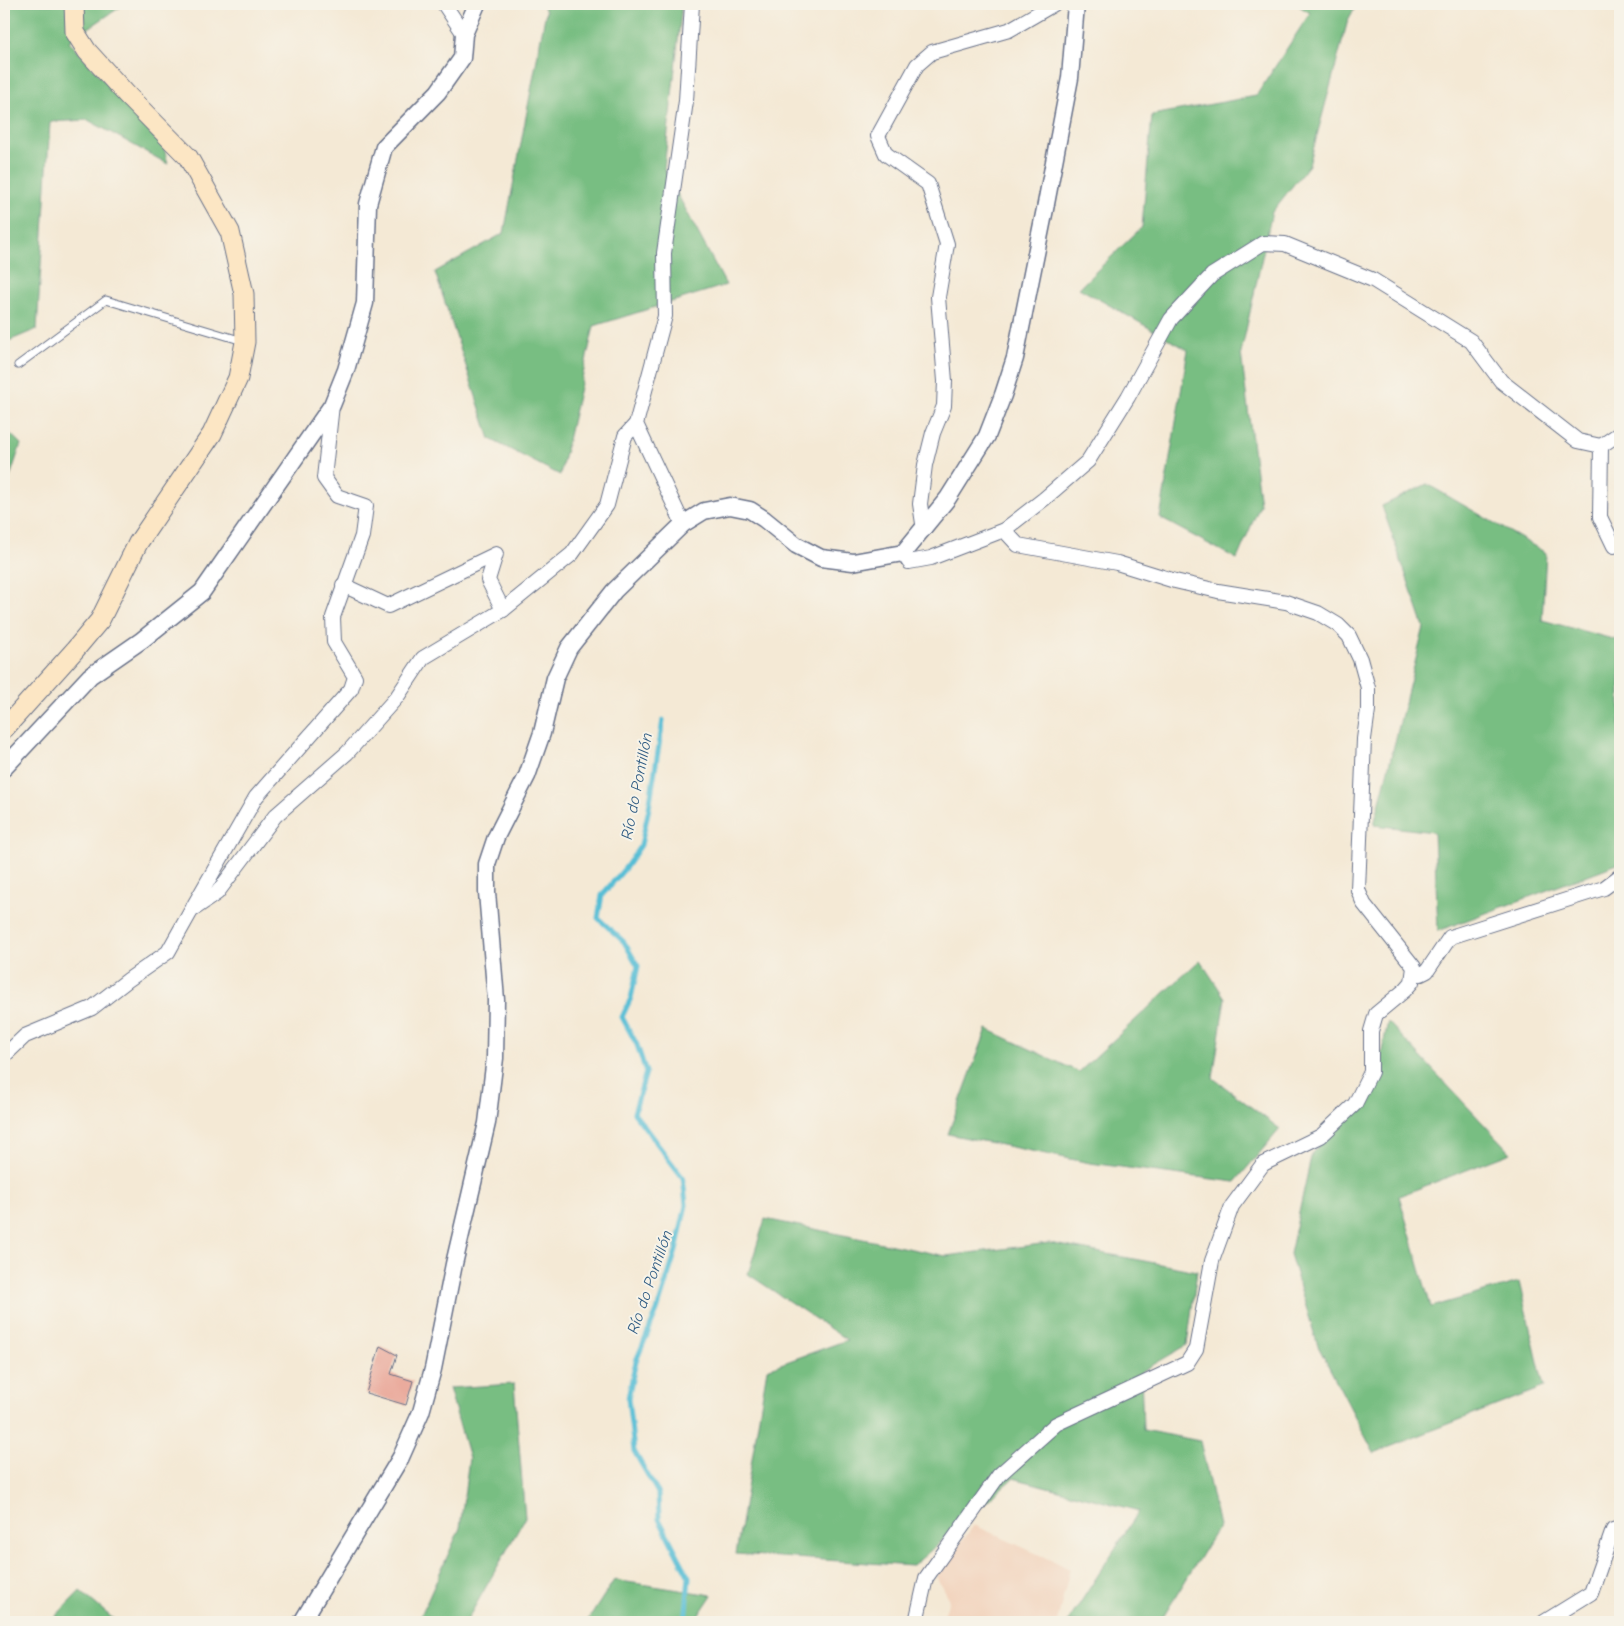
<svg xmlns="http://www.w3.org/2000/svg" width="1624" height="1626" viewBox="0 0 1624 1626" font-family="'Comic Neue',sans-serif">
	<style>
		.built { fill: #f2d4be }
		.forest { fill: #78be82; stroke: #4a7670 }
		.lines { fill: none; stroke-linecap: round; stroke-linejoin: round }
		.stream { stroke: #57bed5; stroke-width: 5 }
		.building { fill: #eaab9d }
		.service-casing { stroke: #677088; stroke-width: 9 }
		.minor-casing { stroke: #677088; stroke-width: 16 }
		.tertiary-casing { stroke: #677088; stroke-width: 19 }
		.secondary-casing { stroke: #677088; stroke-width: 21 }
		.service { stroke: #fff; stroke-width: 7 }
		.minor { stroke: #fff; stroke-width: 14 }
		.tertiary { stroke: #fff; stroke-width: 16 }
		.secondary { stroke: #fce6c4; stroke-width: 19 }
		.labels { text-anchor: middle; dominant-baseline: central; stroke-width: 4; stroke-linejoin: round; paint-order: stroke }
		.water-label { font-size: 16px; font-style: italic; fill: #2d5a82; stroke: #f7f3e8 }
	</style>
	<rect width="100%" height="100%" fill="#f7f3e8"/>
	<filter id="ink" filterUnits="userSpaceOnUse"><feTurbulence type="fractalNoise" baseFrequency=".02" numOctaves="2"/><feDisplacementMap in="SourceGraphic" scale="10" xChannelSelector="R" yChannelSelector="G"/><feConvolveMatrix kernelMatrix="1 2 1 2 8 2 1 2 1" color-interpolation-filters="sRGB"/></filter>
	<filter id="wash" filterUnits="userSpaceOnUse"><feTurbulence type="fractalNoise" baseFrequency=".0096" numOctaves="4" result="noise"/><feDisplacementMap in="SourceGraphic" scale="20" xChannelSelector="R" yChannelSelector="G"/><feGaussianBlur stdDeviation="1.12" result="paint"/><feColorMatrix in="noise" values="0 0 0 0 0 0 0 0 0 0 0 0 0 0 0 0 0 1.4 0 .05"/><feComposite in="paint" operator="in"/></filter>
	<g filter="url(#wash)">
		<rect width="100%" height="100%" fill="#f4e9d5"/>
		<!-- built -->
		<polygon class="built" points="974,1525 1070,1569 1057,1622 942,1622 949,1600 936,1576"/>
		<!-- forest -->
		<g class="forest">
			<polygon points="4,4 125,4 69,41 164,148 168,164 88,120 50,122 37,329 4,343"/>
			<polygon points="542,4 681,4 681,13 664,169 726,285 594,326 560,475 490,439 435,272 504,233 546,11"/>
			<polygon points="1296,4 1357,4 1348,20 1309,165 1272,212 1241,353 1260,505 1237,559 1160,518 1188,350 1079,288 1142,227 1152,115 1256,96 1310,13"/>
			<polygon points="4,428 21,444 4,495"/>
			<polygon points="1427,484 1546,553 1542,620 1620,641 1620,863 1438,931 1434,832 1374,825 1424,627 1382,506"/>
			<polygon points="1200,960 1225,998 1213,1078 1280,1129 1235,1182 1090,1163 948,1134 987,1029 1079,1072"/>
			<polygon points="1388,1022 1511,1153 1399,1196 1431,1307 1519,1282 1544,1387 1374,1453 1318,1346 1290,1254 1312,1153 1375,1084"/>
			<polygon points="765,1219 946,1256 1049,1243 1197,1271 1187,1345 1141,1372 1143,1430 1200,1441 1219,1526 1160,1622 1068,1622 1139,1511 1013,1478 913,1566 736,1554 767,1369 847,1340 748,1274"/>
			<polygon points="514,1384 525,1518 466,1622 418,1622 460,1528 469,1458 449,1388"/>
			<polygon points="614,1580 712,1595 694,1622 587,1622"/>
			<polygon points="80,1591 117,1622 50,1622"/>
		</g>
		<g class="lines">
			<!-- stream -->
			<polyline class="stream" points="663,720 649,808 641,845 626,867 602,895 598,918 624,942 638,966 631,998 622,1017 637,1045 646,1072 634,1113 683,1178 686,1205 676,1251 657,1311 636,1361 628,1398 634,1451 658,1493 659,1519 689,1577 685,1622"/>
		</g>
		<g id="blocks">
			<!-- building -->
			<polygon class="building" points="380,1346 397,1355 391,1374 413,1381 406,1405 366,1393"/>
		</g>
	</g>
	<g filter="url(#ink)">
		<use href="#blocks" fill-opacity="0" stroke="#677088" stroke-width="1"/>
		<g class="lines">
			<defs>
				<polyline id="service" points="18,365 106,300 243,341"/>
				<g id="minor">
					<polyline points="444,4 464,34"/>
					<polyline points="1601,446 1600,517 1614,546"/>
					<polyline points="683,524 636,424 665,316 664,253 686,101 692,4"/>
					<polyline points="924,530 920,504 925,465 933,433 944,406 945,381 938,297 947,244 928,184 886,154 878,136 917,65 932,52 1009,30 1054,4"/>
					<polyline points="1004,530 1044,499 1088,461 1128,397 1171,319 1212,275 1263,243 1285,244 1373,280 1471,341 1501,381 1578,441 1601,446 1620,433"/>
					<polyline points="903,553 909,562 931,558 1004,530 1018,545 1117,563 1175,581 1218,591 1286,602 1318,613 1338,625 1349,636 1360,659 1368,688 1368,710 1364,739 1358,890 1364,904 1414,967 1412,982 1405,990 1376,1014 1371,1031 1371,1072 1355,1104 1321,1136 1263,1164 1232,1206 1212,1261 1196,1349 1187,1363 1056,1424 999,1475 926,1578 916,1622"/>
					<polyline points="343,585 388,606 496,554 488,580 503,610"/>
					<polyline points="193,907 256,797 351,689 355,677 334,642 333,617 362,536 366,506 337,496 324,478 332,405"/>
					<polyline points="1415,972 1421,974 1427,971 1450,937 1604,888 1620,876"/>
					<polyline points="4,1056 25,1036 92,1008 128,980 168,952 191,911 217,893 275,816 347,753 397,697 423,658 503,610 572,554 607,505 625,436 636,424"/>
					<polyline points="1544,1622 1591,1593 1613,1530 1620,1528"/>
				</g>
				<g id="tertiary">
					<polyline points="4,768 90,676 142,640 202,592 332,405 346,370 365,303 368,204 384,147 438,92 462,58 464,34 477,4"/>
					<polyline points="302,1622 401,1457 421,1412 433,1369 454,1264 487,1123 495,1058 496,1000 487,892 487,864 496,837 527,776 542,733 555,678 569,648 614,591 683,524 704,511 730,506 750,510 764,519 796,545 821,558 853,562 903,553 948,498 987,436 1003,395 1015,358 1045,209 1070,78 1076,4"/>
				</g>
				<polyline id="secondary" points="4,729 74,651 100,620 138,543 212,434 238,378 245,342 244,294 230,232 188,157 127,95 87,51 75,32 74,4"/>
			</defs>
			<!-- service casing -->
			<use href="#service" class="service-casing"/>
			<!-- minor casing -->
			<use href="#minor" class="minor-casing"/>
			<!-- tertiary casing -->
			<use href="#tertiary" class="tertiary-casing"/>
			<!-- secondary casing -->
			<use href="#secondary" class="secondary-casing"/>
			<!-- service -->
			<use href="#service" class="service"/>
			<!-- minor -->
			<use href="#minor" class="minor"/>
			<!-- tertiary -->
			<use href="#tertiary" class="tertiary"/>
			<!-- secondary -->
			<use href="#secondary" class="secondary"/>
		</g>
	</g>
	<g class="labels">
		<!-- water labels -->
		<g class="water-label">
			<text transform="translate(637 786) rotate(-79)">Río do Pontillón</text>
			<text transform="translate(650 1282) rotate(-71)">Río do Pontillón</text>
		</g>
	</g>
	<!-- margin -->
	<rect width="1624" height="1626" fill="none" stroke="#f7f3e8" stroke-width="20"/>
</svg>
